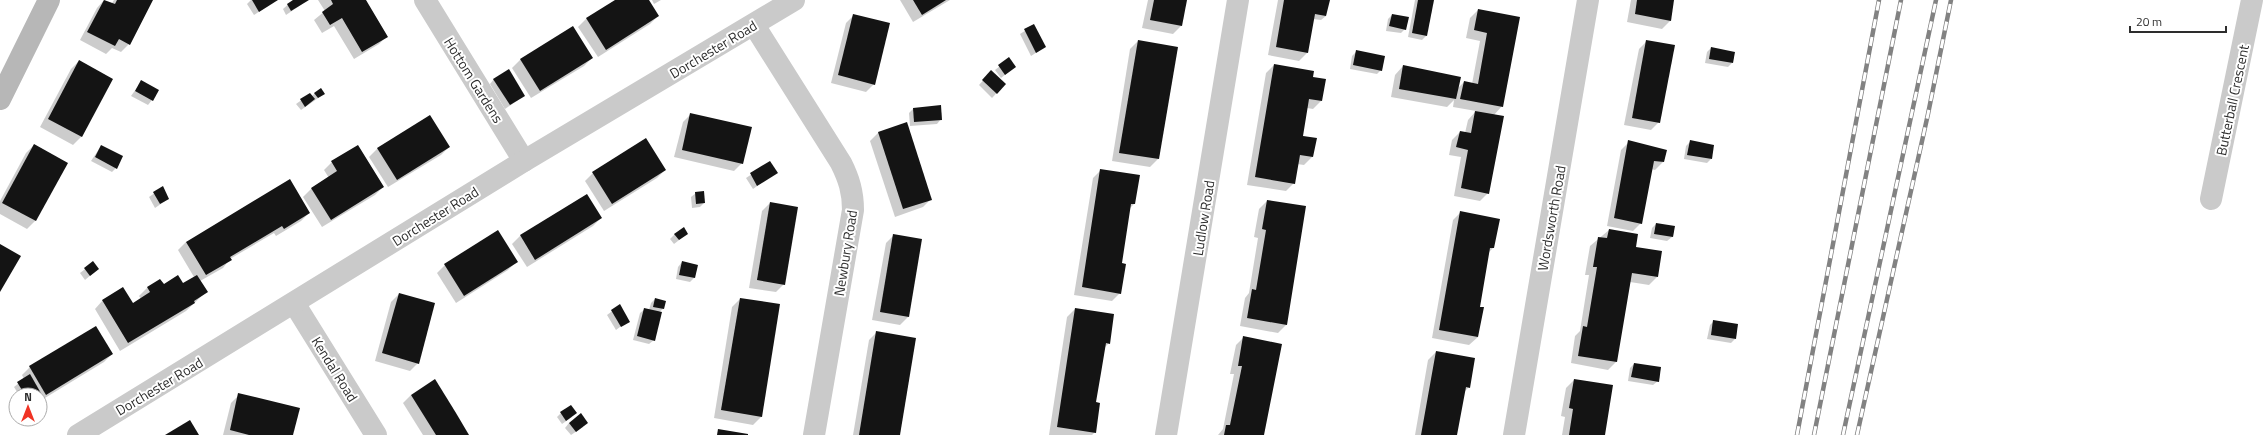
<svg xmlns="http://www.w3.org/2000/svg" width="2266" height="435" viewBox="0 0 2266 435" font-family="'Titillium Web',sans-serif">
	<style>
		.shadow { fill: #0003 }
		.building { fill: #141414 }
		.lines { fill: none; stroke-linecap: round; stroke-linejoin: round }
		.street { stroke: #cacaca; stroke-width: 22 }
		.secondary { stroke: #b7b7b7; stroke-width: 22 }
		.rail-casing { stroke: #828282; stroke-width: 4.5 }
		.rail { stroke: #fff; stroke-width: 3; stroke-dasharray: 9; stroke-linecap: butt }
		.labels { text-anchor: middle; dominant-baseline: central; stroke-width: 4; stroke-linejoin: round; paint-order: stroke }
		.street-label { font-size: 14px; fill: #2d2d2d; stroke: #fff }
	</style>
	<rect width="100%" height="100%" fill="#fff"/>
	<!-- shadow -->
	<g class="shadow">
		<polygon points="104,0 112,3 114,0 152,0 129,44 121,52 112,48 106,54 80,40 97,8"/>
		<polygon points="251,0 277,0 254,15 247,4"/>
		<polygon points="293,0 308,0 286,15 283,9"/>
		<polygon points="318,0 365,0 387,36 379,44 354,59 334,26 322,33 314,20 325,11"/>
		<polygon points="616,0 648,0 658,16 650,24 598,57 578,27 586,19"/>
		<polygon points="652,0 661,0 654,4"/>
		<polygon points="900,0 950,0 913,22"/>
		<polygon points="1148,0 1186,0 1181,26 1173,34 1142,28"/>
		<polygon points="1278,0 1328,0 1326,16 1321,20 1313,19 1307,53 1299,61 1268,55"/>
		<polygon points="1415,0 1433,0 1426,36 1422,40 1408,37"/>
		<polygon points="1631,0 1673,0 1670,21 1662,29 1627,22"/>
		<polygon points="1478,10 1519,18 1502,106 1494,115 1488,193 1480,201 1454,196 1461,157 1449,155 1452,140 1460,132 1465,133 1468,120 1476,111 1453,107 1454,100 1447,107 1391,97 1395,75 1403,66 1457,89 1464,82 1472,84 1480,41 1466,38 1470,18"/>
		<polygon points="854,15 874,84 866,92 831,83 846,23"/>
		<polygon points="1392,15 1405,29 1401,33 1386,31 1388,19"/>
		<polygon points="1034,25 1045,47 1031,56 1020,34"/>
		<polygon points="573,27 592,58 584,66 531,98 512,68 520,60"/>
		<polygon points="1138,41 1158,159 1150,167 1112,161 1130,49"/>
		<polygon points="1647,41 1659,122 1651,130 1624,125 1639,49"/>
		<polygon points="1711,48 1732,63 1728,67 1705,63 1707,52"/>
		<polygon points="1356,52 1381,70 1377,74 1350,69 1352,56"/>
		<polygon points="1009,59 1015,67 1001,78 995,70"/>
		<polygon points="79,61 112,79 81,137 73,145 40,127 71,69"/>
		<polygon points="1274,65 1312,78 1321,101 1313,109 1307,108 1302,136 1315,139 1312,157 1304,165 1297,164 1294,183 1286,191 1247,185 1266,73"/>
		<polygon points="987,76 1005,84 992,98 979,85"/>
		<polygon points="494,79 524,96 505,109 490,84"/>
		<polygon points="141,82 152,100 148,105 131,96"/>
		<polygon points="315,93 324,94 301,110 296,104 310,94 312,96"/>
		<polygon points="940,106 941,119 937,124 910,126 909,113 913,109"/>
		<polygon points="691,114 742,163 734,171 674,157 683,122"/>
		<polygon points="430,116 449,147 441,155 388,187 369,157 377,149"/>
		<polygon points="906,124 931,199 923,207 895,217 870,141 878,133"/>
		<polygon points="1629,142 1663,162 1655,170 1651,169 1641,223 1633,231 1607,226 1621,150"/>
		<polygon points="1690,142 1711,159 1707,163 1684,159 1686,146"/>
		<polygon points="34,145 67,164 35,221 27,229 0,214 0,201 26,153"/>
		<polygon points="101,146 116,168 112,172 91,161"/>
		<polygon points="332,162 383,187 375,195 322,227 303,197 311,189 329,178 324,170"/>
		<polygon points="770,162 776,173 753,189 746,178"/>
		<polygon points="665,170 657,178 604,211 585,181 593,173"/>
		<polygon points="1101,170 1134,204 1129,209 1121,264 1120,293 1112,301 1074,295 1093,178"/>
		<polygon points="162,188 168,199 155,208 149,197"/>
		<polygon points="696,193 704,203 700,207 692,208 691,197"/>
		<polygon points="586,195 601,218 593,226 527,267 512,244 520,236"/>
		<polygon points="1267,201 1305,207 1286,325 1278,333 1240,326 1245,298 1249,293 1258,238 1254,237 1259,209"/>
		<polygon points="770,203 784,284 776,292 749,288 762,211"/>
		<polygon points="1461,212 1493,248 1488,253 1479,307 1478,337 1469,345 1432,338 1453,220"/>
		<polygon points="309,213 301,221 276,236 274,233 230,259 223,268 200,281 206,292 186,311 120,351 95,309 103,300 133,304 141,299 139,296 147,288 160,280 163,286 183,285 194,277 178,250 186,242"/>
		<polygon points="1656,224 1673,227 1672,237 1667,241 1650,238 1652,228"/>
		<polygon points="1609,230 1635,248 1657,277 1649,285 1630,282 1616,362 1608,370 1571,363 1575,336 1580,331 1589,275 1585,275 1590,246"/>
		<polygon points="675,234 687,234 674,244 670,239"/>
		<polygon points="894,235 920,240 908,317 900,325 872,320 886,243"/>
		<polygon points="516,262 508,270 456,303 437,273 445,265"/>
		<polygon points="682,262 697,265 694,278 690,282 676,279 678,267"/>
		<polygon points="93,263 98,269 85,280 80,273"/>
		<polygon points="399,294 418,363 410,371 375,361 391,302"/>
		<polygon points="655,299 663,309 659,312 654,340 649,344 633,340 640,313 645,309 649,310 651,303"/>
		<polygon points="740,299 779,305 761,417 753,425 714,418 732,307"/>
		<polygon points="619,306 628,321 616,330 607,315"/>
		<polygon points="1075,309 1109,343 1104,348 1095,403 1095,432 1092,435 1049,435 1067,317"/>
		<polygon points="1714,321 1735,339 1731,343 1707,339 1710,325"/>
		<polygon points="877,332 899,435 853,435 869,340"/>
		<polygon points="1244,337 1264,435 1218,435 1223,429 1234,374 1230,374 1236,345"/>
		<polygon points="1436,352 1469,387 1464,392 1456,435 1415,435 1428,360"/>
		<polygon points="112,354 104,362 40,401 40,395 19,395 14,387 24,379 22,375 30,367"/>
		<polygon points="1634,364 1658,381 1653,385 1628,381 1630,368"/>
		<polygon points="1574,380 1604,435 1562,435 1565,417 1561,416 1566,388"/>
		<polygon points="239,395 292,435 223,435 231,403"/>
		<polygon points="411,395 468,435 423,435 403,403"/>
		<polygon points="561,413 572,417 562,424 557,417"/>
		<polygon points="569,423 583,427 571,435 565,428"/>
	</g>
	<!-- building -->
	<g class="building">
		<polygon points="104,0 115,4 117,0 153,0 130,45 119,39 115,46 87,32"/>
		<polygon points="252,0 278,0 259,12"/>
		<polygon points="293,0 309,0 291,11 287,4"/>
		<polygon points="331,0 366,0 388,37 362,52 342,18 330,25 322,12 333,4"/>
		<polygon points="615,0 649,0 659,16 606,50 586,18"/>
		<polygon points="913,0 946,0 922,15"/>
		<polygon points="1154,0 1187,0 1182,26 1150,20"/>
		<polygon points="1284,0 1330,0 1326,16 1315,14 1308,53 1276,47"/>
		<polygon points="1418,0 1434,0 1427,36 1412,33"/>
		<polygon points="1637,0 1674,0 1671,21 1635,14"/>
		<polygon points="1478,9 1520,17 1503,107 1460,99 1464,81 1478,84 1487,33 1474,30"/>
		<polygon points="853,14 890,23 875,85 838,75"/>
		<polygon points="1392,14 1409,17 1406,30 1389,26"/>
		<polygon points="1034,24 1046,47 1036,53 1024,29"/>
		<polygon points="573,26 593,58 540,91 520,59"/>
		<polygon points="1138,40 1178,47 1159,159 1119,153"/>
		<polygon points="1646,40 1675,45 1660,123 1632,118"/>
		<polygon points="1711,47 1735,52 1733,63 1709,59"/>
		<polygon points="1356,50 1385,56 1382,71 1353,65"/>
		<polygon points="1009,57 1016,67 1005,75 998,65"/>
		<polygon points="79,60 113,79 82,137 48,119"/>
		<polygon points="1274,64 1314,71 1313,77 1326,79 1322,101 1309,99 1303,136 1317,138 1313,157 1300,155 1295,184 1255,177"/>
		<polygon points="1403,65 1461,77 1456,99 1399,89"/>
		<polygon points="509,69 525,96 510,105 493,79"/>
		<polygon points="991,70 1006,84 997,94 982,80"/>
		<polygon points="141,80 159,90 153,101 135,91"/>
		<polygon points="321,88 325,94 318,98 314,93"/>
		<polygon points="310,93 315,99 305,107 300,99"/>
		<polygon points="941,105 942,120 914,122 913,108"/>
		<polygon points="1475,111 1504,116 1489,194 1461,188 1468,150 1456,147 1460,131 1471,133"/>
		<polygon points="690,113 752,127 743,164 682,150"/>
		<polygon points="430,115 450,147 397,180 377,148"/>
		<polygon points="907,122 932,200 903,209 878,132"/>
		<polygon points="646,138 666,170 612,204 592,172"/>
		<polygon points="1628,140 1667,150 1664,162 1654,161 1642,224 1614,218"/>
		<polygon points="1690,140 1714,145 1712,159 1687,155"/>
		<polygon points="34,144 68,163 36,221 2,203"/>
		<polygon points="101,145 123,156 117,169 95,157"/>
		<polygon points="358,145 384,187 331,220 311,188 337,171 331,161"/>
		<polygon points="770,161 778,173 757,186 750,173"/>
		<polygon points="1100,169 1140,175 1135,204 1131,204 1122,263 1126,264 1121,294 1082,287"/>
		<polygon points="290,179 310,213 284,229 282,226 230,257 232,260 206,275 186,242"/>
		<polygon points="163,186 169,199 160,204 153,192"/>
		<polygon points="704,191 705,203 696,204 695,192"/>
		<polygon points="587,194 602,218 535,260 520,235"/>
		<polygon points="1267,200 1306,206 1287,325 1247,318 1252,289 1256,290 1266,230 1262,229"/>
		<polygon points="770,202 798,207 785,285 757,280"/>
		<polygon points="1460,211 1500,219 1494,248 1490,248 1480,307 1484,307 1478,337 1439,330"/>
		<polygon points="1656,223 1675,226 1673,237 1654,234"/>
		<polygon points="684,227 688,234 679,240 674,234"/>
		<polygon points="1609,229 1638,234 1636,247 1662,251 1658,277 1632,273 1617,362 1578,356 1583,326 1587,327 1597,267 1593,267 1598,237 1607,238"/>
		<polygon points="498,230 518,262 464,296 444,264"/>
		<polygon points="893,234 922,239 909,317 880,312"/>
		<polygon points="0,244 21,256 0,292"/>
		<polygon points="93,261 99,269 90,276 84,268"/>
		<polygon points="682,261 698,265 695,278 679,275"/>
		<polygon points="178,275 183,283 197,275 208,292 194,301 195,303 128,343 102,300 123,287 133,303 150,292 147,287 160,279 164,284"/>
		<polygon points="399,293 435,303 419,364 382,353"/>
		<polygon points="655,298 666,301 664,309 653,307"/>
		<polygon points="740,298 780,304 762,417 721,410"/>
		<polygon points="620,304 630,322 621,327 611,310"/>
		<polygon points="644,308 662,312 655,341 637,336"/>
		<polygon points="1075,308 1114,314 1110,344 1106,343 1101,373 1096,402 1100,403 1096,433 1057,427"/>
		<polygon points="1713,320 1738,324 1736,339 1711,335"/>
		<polygon points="96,326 113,354 46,395 29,366"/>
		<polygon points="876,331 916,338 900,435 859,435"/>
		<polygon points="1243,336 1282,344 1264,435 1224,435 1226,425 1230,425 1242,366 1238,366"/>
		<polygon points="1436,351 1475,358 1470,388 1466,387 1457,435 1421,435"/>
		<polygon points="1634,363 1661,367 1659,382 1631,377"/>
		<polygon points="30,374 42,395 40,396 25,395 17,382"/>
		<polygon points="435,379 456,413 469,435 436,435 411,395"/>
		<polygon points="1574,379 1613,385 1605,435 1569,435 1573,409 1569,408"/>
		<polygon points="238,393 300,408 293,435 249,435 230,430"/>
		<polygon points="571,405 577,413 566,421 560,412"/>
		<polygon points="581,413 588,423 576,432 569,423"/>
		<polygon points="190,420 199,435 165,435"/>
		<polygon points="718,429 748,434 748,435 717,435"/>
	</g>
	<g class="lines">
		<!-- street -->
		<g class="street">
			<polyline points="425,0 524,161"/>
			<path d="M754 25 841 163C849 179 853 192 853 210L814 435"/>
			<polyline points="2211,199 2252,0"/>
			<polyline points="294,303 376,435"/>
			<polyline points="78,435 524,161 794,0"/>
			<polyline points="1166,435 1238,0"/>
			<polyline points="1514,435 1588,0"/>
		</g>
		<!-- secondary -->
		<polyline class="secondary" points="0,99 49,0"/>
		<defs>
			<g id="rail">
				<polyline points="1797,435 1879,0"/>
				<polyline points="1814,435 1901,0"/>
				<polyline points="1843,435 1936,0"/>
				<polyline points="1857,435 1928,114 1951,0"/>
			</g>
		</defs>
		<!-- rail casing -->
		<use href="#rail" class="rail-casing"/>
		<!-- rail -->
		<use href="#rail" class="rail"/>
	</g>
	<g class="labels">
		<!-- street labels -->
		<g class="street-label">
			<text transform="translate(713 49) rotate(-31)">Dorchester Road</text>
			<text transform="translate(474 80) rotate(58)">Hottom Gardens</text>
			<text transform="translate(2232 100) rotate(-78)">Butterball Crescent</text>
			<text transform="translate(435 216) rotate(-32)">Dorchester Road</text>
			<text transform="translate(1203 218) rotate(-81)">Ludlow Road</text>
			<text transform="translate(1551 218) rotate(-80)">Wordsworth Road</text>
			<text transform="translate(845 253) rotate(-81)">Newbury Road</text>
			<text transform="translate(335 369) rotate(58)">Kendal Road</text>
			<text transform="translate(159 386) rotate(-31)">Dorchester Road</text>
		</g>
	</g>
	<!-- north arrow -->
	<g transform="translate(28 407)"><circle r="19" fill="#ffffff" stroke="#ababab"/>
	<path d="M0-3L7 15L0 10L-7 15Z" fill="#f03324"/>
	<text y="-6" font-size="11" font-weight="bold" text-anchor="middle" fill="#2d2d2d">N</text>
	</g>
	<!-- scale -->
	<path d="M2130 26v6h96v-6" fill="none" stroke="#2d2d2d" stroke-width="2"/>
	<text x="2136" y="26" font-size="12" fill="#2d2d2d" stroke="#ffffff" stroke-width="3" paint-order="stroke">20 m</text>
</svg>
